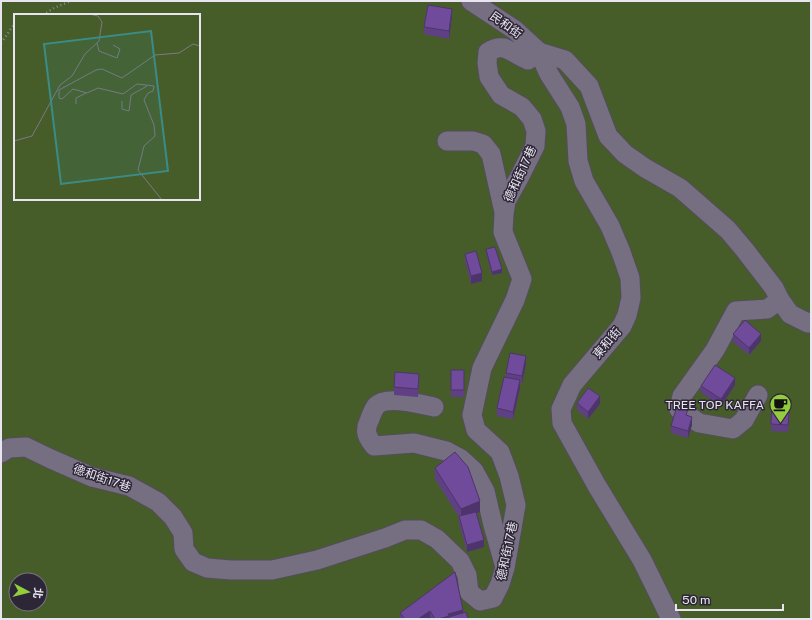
<svg xmlns="http://www.w3.org/2000/svg" width="812" height="620" viewBox="0 0 812 620" font-family="'Public Sans','Noto Sans TC',sans-serif">
	<style>
		.green { fill: #465d2a; fill-rule: evenodd }
		.lines { fill: none; stroke-linecap: round; stroke-linejoin: round }
		.minor-casing { stroke: #534d5b; stroke-width: 21 }
		.path { stroke: #8d8895; stroke-width: 2.5; stroke-dasharray: 1 3; stroke-linecap: butt }
		.minor { stroke: #766e81; stroke-width: 19 }
		.wall { fill: #604085 }
		.shaded-wall { fill: #4e346c }
		.building { fill: #704b9b; stroke: #4e346c }
		.labels { text-anchor: middle; dominant-baseline: central; stroke-width: 3; stroke-linejoin: round; paint-order: stroke }
		.street-label { font-size: 12px; fill: #e9e5f0; stroke: #2d2636 }
		.poi-label { font-size: 12px; fill: #e9e5f0; stroke: #2d2636; text-anchor: end }
		.inset-road { fill: none; stroke: #7e7886; stroke-width: 1 }
		.view { fill: #3b8c88; fill-opacity: 0.15; stroke: #3b8c88; stroke-width: 2 }
		.inset-edge { fill: none; stroke: #e9e5f0; stroke-width: 2 }
	</style>
	<rect width="100%" height="100%" fill="#373040"/>
	<!-- green -->
	<path class="green" d="M1 1H811V619H1ZM15 15H199V199H15ZM16 580H40V604H16Z"/>
	<g class="lines">
		<defs>
			<g id="minor">
				<polyline points="471,1 515,30 539,52 549,74 570,107 576,124 578,161 584,181 610,226 621,252 630,278 631,298 627,315 622,326 572,385 561,409 562,423 597,486 642,560 671,619"/>
				<polyline points="539,52 565,60 589,86 608,136 625,154 645,168 680,188 728,230 744,249 774,288 780,300 790,314 808,323 811,322"/>
				<polyline points="447,141 473,141 483,144 491,154 504,212"/>
				<polyline points="758,395 744,420 733,429 699,423 679,409 682,396 715,350 736,311 767,309 780,300"/>
				<path d="M434 407C420 404 386 395 376 406 373 410 371 416 369 421 364 431 367 437 374 446L414 443 446 451 461 459 474 471 485 491 493 525 504 564"/>
				<path d="M1 453 9 448 26 447 51 459 92 477 129 486 158 502 173 517 183 533 184 549 193 562 207 568 231 570H272L317 560 385 538 405 530H421L437 539 460 561 467 575 469 592 480 601 493 598 500 584 505 568 516 505 509 476 500 452 476 430 472 415 482 368 515 300 522 279 503 232 504 214 506 201 519 178 535 146 536 131 532 119 522 107 501 95 489 77 487 63 488 52C505 41 512 54 528 60L539 52"/>
			</g>
		</defs>
		<!-- minor casing -->
		<use href="#minor" class="minor-casing"/>
		<!-- path -->
		<g class="path">
			<polyline points="43,15 54,8 71,1"/>
			<polyline points="1,43 15,23"/>
		</g>
		<!-- minor -->
		<use href="#minor" class="minor"/>
	</g>
	<!-- wall -->
	<g class="wall">
		<polygon points="452,17 449,39 424,34 424,27"/>
		<polygon points="486,249 502,273 492,275 486,253"/>
		<polygon points="465,254 482,281 471,284 465,261"/>
		<polygon points="733,334 761,341 749,355 733,342"/>
		<polygon points="526,364 522,383 520,383 520,388 513,419 497,416 497,408 506,377 506,373"/>
		<rect x="451" y="370" width="13" height="27"/>
		<polygon points="419,381 418,397 394,395 394,387"/>
		<polygon points="735,385 721,406 701,393 701,386"/>
		<polygon points="577,403 600,404 588,419 577,410"/>
		<polygon points="790,409 788,432 771,431 771,424"/>
		<polygon points="688,416 692,425 688,438 671,433 671,426"/>
		<polygon points="435,468 480,512 477,513 484,547 467,552 459,523 459,517 435,479"/>
		<polygon points="455,572 463,613 468,619 400,619 400,613"/>
	</g>
	<!-- shaded-wall -->
	<g class="shaded-wall">
		<polygon points="452,9 452,17 449,39 449,31"/>
		<polygon points="502,269 502,273 492,275 492,272"/>
		<polygon points="482,273 482,281 471,284 471,276"/>
		<polygon points="761,334 761,341 749,355 749,348"/>
		<polygon points="526,356 526,364 522,383 522,376"/>
		<polygon points="735,378 735,385 721,406 721,399"/>
		<polygon points="520,380 520,388 513,419 513,412"/>
		<polygon points="600,396 600,404 588,419 588,412"/>
		<polygon points="692,417 692,425 688,438 688,431"/>
		<polygon points="480,501 480,512 461,520 461,509"/>
		<polygon points="484,540 484,547 467,552 467,545"/>
		<polygon points="463,610 463,619 438,619 448,614"/>
		<polygon points="430,611 430,619 418,619"/>
	</g>
	<!-- building -->
	<g class="building">
		<polygon points="428,5 452,9 449,31 424,27"/>
		<polygon points="495,247 502,269 492,272 486,249"/>
		<polygon points="476,251 482,273 471,276 465,254"/>
		<polygon points="745,320 761,334 749,348 733,334"/>
		<polygon points="510,353 526,356 522,376 506,373"/>
		<polygon points="715,365 735,378 721,399 701,386"/>
		<rect x="451" y="370" width="13" height="20"/>
		<polygon points="395,372 419,374 418,389 394,387"/>
		<polygon points="504,377 520,380 513,412 497,408"/>
		<polygon points="588,388 600,396 588,412 577,403"/>
		<polygon points="772,400 790,401 788,425 771,424"/>
		<polygon points="677,406 688,409 686,415 692,417 688,431 671,426"/>
		<polygon points="455,452 468,467 480,501 461,509 435,468"/>
		<polygon points="476,512 484,540 467,545 459,516"/>
		<polygon points="455,572 463,610 448,614 449,616 438,619 435,619 430,611 418,619 405,619 400,613"/>
		<polygon points="466,612 468,619 449,619 449,617"/>
	</g>
	<!-- icons -->
	<defs>
		<symbol id="cafe-pin" viewBox="-11 -11 22 30"><path d="M0 17L-7.5 6A9.5 9.5 0 1 1 7.5 6Z" fill="#93cd3d" stroke="#2d2636"/><path d="M-5.5-4.5H6V0H3Q3 3.5 0 3.5H-2.5Q-5.5 3.5-5.5 0ZM3-3.2v2h1.7v-2ZM-6 4.5H4V6H-6Z" fill="#111"/></symbol>
	</defs>
	<g fill-rule="evenodd">
		<use href="#cafe-pin" x="768" y="392" width="25" height="34"/>
	</g>
	<g class="labels">
		<!-- street labels -->
		<g class="street-label">
			<text transform="translate(506 25) rotate(36)">民和街</text>
			<text transform="translate(520 174) rotate(-65)">德和街17巷</text>
			<text transform="translate(607 343) rotate(-50)">東和街</text>
			<text transform="translate(102 478) rotate(19)">德和街17巷</text>
			<text transform="translate(507 551) rotate(-78)">德和街17巷</text>
		</g>
		<!-- poi labels -->
		<g class="poi-label">
			<text x="764" y="405">TREE TOP KAFFA</text>
		</g>
	</g>
	<!-- overview -->
	<g transform="translate(14 14)">
		<rect width="186" height="186" fill="#373040"/>
		<path d="M0 0H186V186H0Z" fill="#465d2a"/>
		<path class="inset-road" d="M83 29 85 37 103 44 106 35 99 31M45 76V84L48 85 59 75 73 79 84 74 109 80 123 70 140 72 139 77 134 79 130 86 140 111 141 122 130 132 124 156 148 186M45 76 82 56 88 55 108 64 141 41 165 39 179 30 186 32M108 87V95L115 97 117 81 133 72M62 90V84L72 79M0 127 18 122 46 71 58 62 71 40 85 27 88 8 84 2 75 0"/>
		<path class="view" d="M137 17 154 157 47 170 30 30Z"/>
		<rect width="186" height="186" class="inset-edge"/>
	</g>
	<!-- border -->
	<rect width="812" height="620" fill="none" stroke="#e9e5f0" stroke-width="4"/>
	<!-- north arrow -->
	<g transform="translate(28 592) rotate(97)"><circle r="19" fill="#2d2636" stroke="#787280"/>
	<path d="M0-3L7 15L0 10L-7 15Z" fill="#93cd3d"/>
	<text y="-6" font-size="11" font-weight="bold" text-anchor="middle" fill="#e9e5f0">北</text>
	</g>
	<!-- scale -->
	<path d="M676 604v6h107v-6" fill="none" stroke="#e9e5f0" stroke-width="2"/>
	<text x="682" y="604" font-size="12" fill="#e9e5f0" stroke="#2d2636" stroke-width="3" paint-order="stroke">50 m</text>
</svg>
